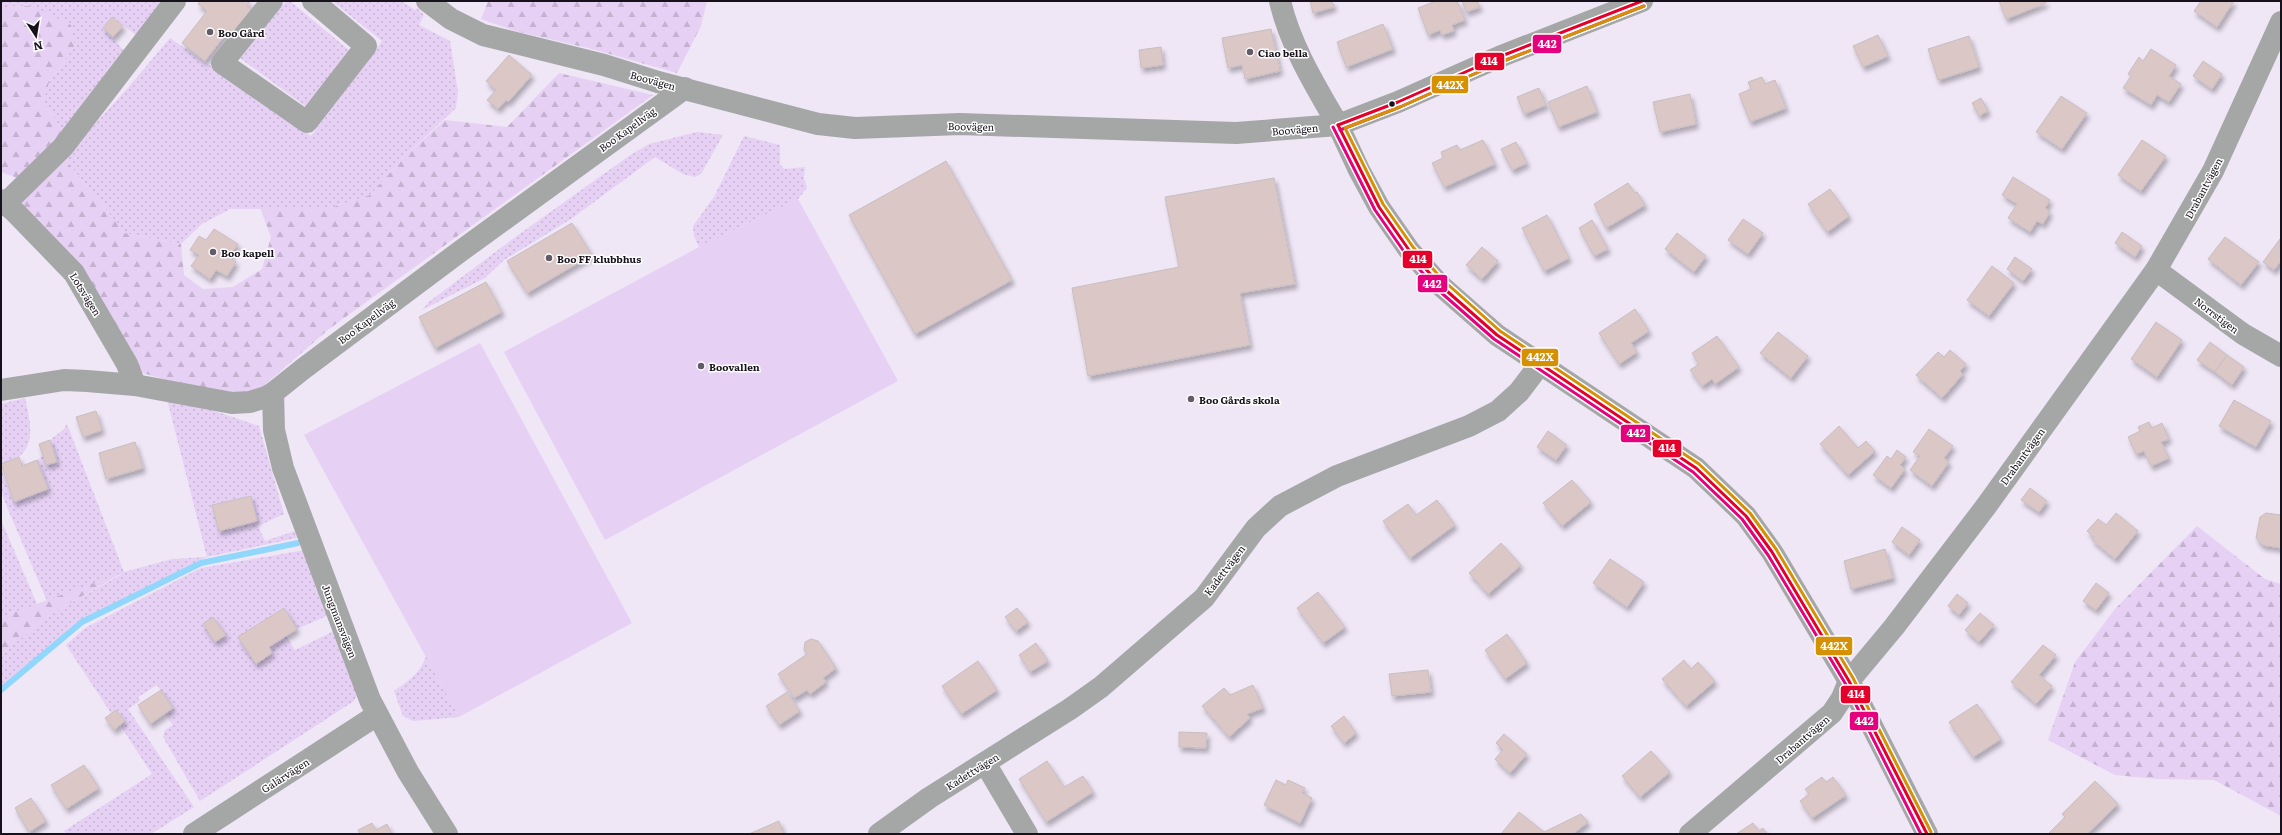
<svg xmlns="http://www.w3.org/2000/svg" width="2282" height="835" viewBox="0 0 2282 835" font-family="Literata,serif">
	<style>
		.grass { fill: url(#grass-dots); fill-rule: evenodd }
		.forest { fill: url(#forest-firs) }
		.pitch { fill: #e6d1f5 }
		.lines { fill: none; stroke-linecap: round; stroke-linejoin: round }
		.stream { stroke: #91d7fb; stroke-width: 6 }
		.building { fill: #dbc7c6; stroke: #c7bec2; filter: url(#shadow) }
		.minor { stroke: #a5a7a7; stroke-width: 22 }
		.tertiary { stroke: #a5a7a7; stroke-width: 22 }
		.bus-1-casing { stroke: #fff; stroke-width: 6 }
		.bus-2-casing { stroke: #fff; stroke-width: 6 }
		.bus-3-casing { stroke: #fff; stroke-width: 6 }
		.bus-1 { stroke: #e4002b; stroke-width: 3 }
		.bus-2 { stroke: #e5007d; stroke-width: 3 }
		.bus-3 { stroke: #d59004; stroke-width: 3 }
		.poi-dot { fill: #635c68; stroke: #fff; stroke-width: 1.5 }
		.bus-dot { fill: #17111b; stroke: #fff; stroke-width: 1.5 }
		.labels { text-anchor: middle; dominant-baseline: central; stroke-width: 3; stroke-linejoin: round; paint-order: stroke }
		.poi-label { font-size: 10px; font-weight: bold; fill: #17111b; stroke: #fff; text-anchor: start }
		.street-label { font-size: 10px; fill: #17111b; stroke: #fff }
		.line-badge { stroke: #fff; stroke-width: 1.5 }
		.badge-label { font-size: 11px; text-anchor: middle; font-weight: bold; fill: #fff }
	</style>
	<defs>
		<pattern id="grass-dots" width="8" height="8" patternUnits="userSpaceOnUse"><rect width="8" height="8" fill="#e6d1f5"/><path d="M2 2h.1M6 6h.1" fill="none" stroke="#c5b2d1" stroke-width="1.8" stroke-linecap="round"/></pattern>
		<pattern id="forest-firs" width="22" height="20" patternUnits="userSpaceOnUse"><rect width="22" height="20" fill="#e6d1f5"/><path d="M5 1l3.5 6h-7zM16 11l3.5 6h-7z" fill="#c5b2d1"/></pattern>
		<filter id="shadow"><feDropShadow dx="2.5" dy="4.5" stdDeviation="2" flood-color="#0004"/></filter>
	</defs>
	<rect width="100%" height="100%" fill="#efe6f6"/>
	<!-- grass -->
	<g class="grass">
		<polygon points="1,1 166,1 139,37 112,17 103,28 113,37 128,57 66,136 43,101 49,83 75,45 32,6 1,7"/>
		<polygon points="286,1 290,1 350,51 305,106 240,58"/>
		<polygon points="332,1 402,1 415,10 417,8 424,15 419,25 450,41 458,92 456,108 407,154 370,195 327,209 230,209 202,224 181,244 125,233 64,158 127,89 170,38 311,136 382,41"/>
		<polygon points="697,132 723,135 701,174 695,177 683,174 655,157 571,219 504,260 485,278 422,310 430,301 514,238 629,156 649,144"/>
		<polygon points="744,136 780,145 780,164 784,169 805,167 804,178 807,188 798,199 699,247 694,236 693,226 714,197"/>
		<path d="M25 398C29 417 37 442 19 457 14 460 6 462 1 464V404Z"/>
		<path d="M167 399 185 401 259 426 284 514 258 526 265 541 295 531 297 538 207 557 80 621 1 687V655L48 616 122 574 47 601 7 507 1 491V468L14 502 48 489 37 460 43 456 46 465 57 462 50 440 63 430 67 424 124 572 172 559 207 557ZM250 496 257 521 219 531 212 505Z"/>
		<polygon points="1,520 37,604 1,617"/>
		<polygon points="305,550 331,614 297,629 284,608 238,637 256,664 272,653 269,647 286,636 295,650 336,630 358,694 354,701 200,801 163,737 165,730 173,725 165,714 173,708 157,685 138,697 140,701 128,709 194,807 151,834 67,834 64,831 152,774 120,725 125,721 117,710 111,713 66,645 85,628 201,568"/>
		<path d="M426 656 459 717 413 721 403 716 394 691C408 681 421 673 426 656Z"/>
	</g>
	<!-- forest -->
	<g class="forest">
		<polygon points="488,1 707,1 701,26 677,73 592,49 515,31 481,19"/>
		<polygon points="32,6 71,25 75,45 49,83 43,101 66,136 20,179 1,172 1,7"/>
		<polygon points="559,73 653,95 329,329 260,389 236,395 208,392 139,372 18,203 64,158 125,233 181,244 184,275 203,289 233,287 262,269 271,237 260,208 327,209 370,195 407,154 445,120 507,127"/>
		<polygon points="2197,526 2265,579 2281,584 2281,816 2214,780 2157,779 2115,775 2048,740 2075,662 2115,609"/>
		<polygon points="124,572 48,616 1,655 1,617"/>
	</g>
	<!-- pitch -->
	<g class="pitch">
		<polygon points="798,199 898,381 605,540 504,352 699,247"/>
		<polygon points="480,343 632,623 459,717 304,435"/>
	</g>
	<g class="lines">
		<!-- stream -->
		<polyline class="stream" points="1,690 82,622 201,563 298,543"/>
	</g>
	<!-- building -->
	<g class="building">
		<polygon points="200,1 250,1 247,6 252,10 234,34 229,30 205,61 182,43 207,11 198,4"/>
		<polygon points="1310,1 1332,1 1334,7 1313,13"/>
		<polygon points="1436,1 1457,1 1465,20 1452,25 1454,31 1442,35 1440,30 1428,35 1418,8"/>
		<polygon points="1462,1 1477,1 1480,7 1466,12"/>
		<polygon points="1999,1 2045,1 2046,3 2006,19"/>
		<polygon points="2201,1 2234,1 2217,27 2194,11"/>
		<polygon points="112,17 123,26 113,37 103,28"/>
		<polygon points="1383,24 1393,49 1346,67 1337,42"/>
		<polygon points="1271,29 1280,71 1245,79 1242,65 1228,68 1222,38"/>
		<polygon points="1878,35 1888,56 1863,67 1853,46"/>
		<polygon points="1969,36 1979,67 1938,80 1928,49"/>
		<polygon points="1161,47 1163,65 1141,68 1139,50"/>
		<polygon points="2151,49 2176,65 2169,76 2181,84 2169,102 2157,95 2151,105 2123,88 2131,76 2128,74 2139,57 2143,61"/>
		<polygon points="509,55 532,75 508,102 506,100 498,109 487,100 496,90 486,81"/>
		<polygon points="2203,61 2222,74 2212,89 2193,76"/>
		<polygon points="1762,77 1765,84 1775,80 1786,108 1750,122 1739,94 1751,89 1748,82"/>
		<polygon points="1587,86 1597,112 1558,127 1548,102"/>
		<polygon points="1539,88 1546,105 1524,114 1517,97"/>
		<polygon points="1690,94 1696,124 1660,132 1653,102"/>
		<polygon points="2061,96 2087,113 2062,149 2036,132"/>
		<polygon points="1981,98 1988,111 1979,116 1972,103"/>
		<polygon points="1483,140 1495,164 1444,187 1432,163 1443,158 1441,152 1457,145 1460,150"/>
		<polygon points="2142,140 2166,156 2141,191 2118,175"/>
		<polygon points="1516,142 1527,163 1512,170 1501,149"/>
		<polygon points="946,161 1012,280 915,334 849,215"/>
		<polygon points="2013,177 2050,200 2045,208 2050,212 2043,224 2037,221 2030,232 2008,218 2017,204 2002,195"/>
		<polygon points="1274,178 1295,284 1240,293 1250,345 1088,376 1072,288 1179,267 1165,197"/>
		<polygon points="1628,183 1635,193 1637,192 1645,205 1606,228 1594,204"/>
		<polygon points="1830,189 1849,216 1827,232 1808,204"/>
		<polygon points="1547,215 1569,258 1544,271 1522,228"/>
		<polygon points="1743,219 1763,233 1748,254 1728,240"/>
		<polygon points="1592,220 1608,249 1594,256 1579,228"/>
		<polygon points="572,223 592,255 527,293 507,261"/>
		<polygon points="214,229 238,244 229,257 236,262 227,276 216,270 210,279 191,266 199,255 190,250 199,236 206,240"/>
		<polygon points="2122,232 2142,246 2135,257 2115,243"/>
		<polygon points="1677,233 1706,256 1694,272 1665,249"/>
		<polygon points="2225,237 2259,262 2241,285 2208,259"/>
		<polygon points="2280,239 2281,261 2274,270 2263,262"/>
		<polygon points="1482,247 1498,261 1482,279 1466,265"/>
		<polygon points="2015,257 2032,269 2023,281 2007,269"/>
		<polygon points="1992,266 2014,283 1989,316 1967,300"/>
		<polygon points="486,282 502,312 435,348 419,317"/>
		<polygon points="1635,309 1649,331 1631,343 1637,352 1619,364 1599,333"/>
		<polygon points="2156,322 2182,340 2157,377 2131,359"/>
		<polygon points="1778,332 1808,356 1791,378 1760,353"/>
		<polygon points="1717,336 1739,367 1715,384 1712,379 1702,386 1690,370 1699,364 1692,353"/>
		<polygon points="2210,342 2227,355 2215,372 2197,360"/>
		<polygon points="1950,350 1966,364 1960,371 1963,374 1942,398 1916,375 1938,352 1944,357"/>
		<polygon points="2227,355 2244,367 2232,385 2215,372"/>
		<polygon points="2234,400 2271,421 2256,447 2219,426"/>
		<polygon points="96,411 102,430 83,437 76,417"/>
		<polygon points="2149,422 2152,428 2162,423 2169,439 2161,442 2169,458 2151,466 2144,451 2136,454 2128,437 2140,431 2138,427"/>
		<polygon points="1839,426 1858,448 1866,441 1875,451 1848,475 1820,444"/>
		<polygon points="1929,429 1953,446 1944,458 1949,462 1932,486 1910,470 1920,456 1913,452"/>
		<polygon points="1548,431 1567,445 1556,460 1537,447"/>
		<polygon points="50,440 57,462 46,465 39,444"/>
		<polygon points="135,442 143,468 106,479 99,453"/>
		<polygon points="1897,450 1906,457 1900,465 1905,469 1891,488 1873,475 1887,456 1891,459"/>
		<polygon points="19,457 22,466 37,460 48,489 14,502 1,464"/>
		<polygon points="1572,480 1591,502 1562,526 1543,503"/>
		<polygon points="2030,488 2047,501 2039,512 2021,500"/>
		<polygon points="251,496 257,521 219,531 212,505"/>
		<polygon points="1437,500 1455,525 1410,558 1383,521 1408,504 1416,515"/>
		<polygon points="2116,513 2138,531 2115,559 2092,540 2094,537 2087,531 2098,519 2106,525"/>
		<polygon points="2266,513 2281,515 2281,548 2262,545 2256,538 2260,517"/>
		<polygon points="1902,527 1920,540 1909,555 1892,542"/>
		<polygon points="1501,543 1521,565 1488,594 1469,573"/>
		<polygon points="1885,549 1893,578 1851,589 1844,561"/>
		<polygon points="1610,559 1644,582 1627,607 1593,583"/>
		<polygon points="2096,583 2109,593 2096,610 2083,601"/>
		<polygon points="1318,592 1345,627 1323,643 1297,608"/>
		<polygon points="1957,594 1968,603 1959,615 1948,606"/>
		<polygon points="284,608 297,629 269,647 272,653 256,664 238,637"/>
		<polygon points="1017,608 1028,622 1016,631 1005,617"/>
		<polygon points="1980,613 1994,625 1979,642 1965,630"/>
		<polygon points="213,617 226,635 215,642 203,624"/>
		<polygon points="1507,634 1527,663 1505,679 1485,650"/>
		<polygon points="811,639 818,641 836,668 823,678 826,682 810,694 807,690 794,698 778,674 807,654 804,650 805,642"/>
		<polygon points="1036,643 1048,661 1030,672 1019,655"/>
		<polygon points="2043,645 2056,655 2039,675 2052,686 2036,704 2011,682"/>
		<polygon points="1684,660 1691,669 1698,662 1715,681 1686,706 1662,679"/>
		<polygon points="978,661 997,690 961,714 942,686"/>
		<polygon points="1428,670 1431,692 1392,696 1389,674"/>
		<polygon points="1253,685 1263,708 1247,714 1250,718 1229,737 1202,706 1224,688 1230,695"/>
		<polygon points="161,690 173,708 150,724 138,705"/>
		<polygon points="787,692 800,711 779,725 766,706"/>
		<polygon points="1977,704 2001,739 1973,757 1949,722"/>
		<polygon points="116,710 125,721 114,730 105,718"/>
		<polygon points="1344,716 1356,733 1344,743 1331,726"/>
		<polygon points="1179,732 1207,733 1206,748 1179,747"/>
		<polygon points="1504,734 1527,754 1510,773 1495,759 1503,750 1496,743"/>
		<polygon points="1651,751 1670,772 1640,797 1622,776"/>
		<polygon points="1047,761 1064,787 1083,776 1093,792 1046,822 1019,779"/>
		<polygon points="84,765 99,788 66,809 51,785"/>
		<polygon points="1822,777 1826,782 1833,777 1846,795 1812,818 1800,801 1809,794 1805,789"/>
		<polygon points="1276,780 1286,785 1288,780 1305,788 1302,793 1312,798 1300,823 1264,805"/>
		<polygon points="2095,781 2118,804 2087,834 2048,834 2065,817 2062,814"/>
		<polygon points="31,798 46,821 29,832 15,808"/>
		<polygon points="1519,812 1544,832 1581,814 1588,822 1573,834 1501,834"/>
		<polygon points="779,821 784,834 749,834"/>
		<polygon points="372,823 376,830 387,824 392,834 360,834 358,830"/>
		<polygon points="1753,823 1759,831 1763,828 1767,834 1736,834"/>
	</g>
	<g class="lines">
		<!-- minor -->
		<g class="minor">
			<polyline points="272,1 222,63 307,122 366,46 313,1"/>
			<path d="M427 1 451 19 483 35 604 65 658 82 818 124 855 128 960 124 1236 133 1338 125C1316 87 1290 45 1280 1"/>
			<polyline points="1,200 15,212 74,273 127,364 135,385"/>
			<polyline points="5,204 63,147 175,1"/>
			<polyline points="2156,270 2243,334 2281,356"/>
			<polyline points="1,390 64,380 87,381 135,385 232,403 250,402 266,397 273,393 303,369 462,250 685,88"/>
			<polyline points="273,393 274,430 283,468 370,700 408,772 447,834"/>
			<polyline points="985,763 1027,834"/>
			<polyline points="194,834 377,715"/>
			<polyline points="879,834 929,798 1070,709 1101,687 1204,598 1256,528 1280,506 1337,476 1469,426 1498,411 1519,392 1541,363"/>
			<polyline points="1690,834 1832,713 1842,698 1849,681 1894,627 1987,505 2156,270 2213,171 2281,22"/>
		</g>
		<!-- tertiary -->
		<polyline class="tertiary" points="1642,1 1499,57 1398,102 1338,125 1359,170 1379,207 1409,250 1440,285 1497,335 1696,468 1746,516 1772,552 1849,681 1927,834"/>
		<defs>
			<g id="bus-1">
				<polyline points="1338,125 1379,207 1409,250 1440,285 1497,335 1696,468 1746,516 1772,552 1849,681 1927,834"/>
				<polyline points="1338,125 1398,102 1499,57 1642,1"/>
			</g>
			<g id="bus-2">
				<polyline points="1333,127 1375,210 1405,253 1437,289 1494,339 1693,472 1742,519 1768,555 1845,683 1921,834"/>
				<polyline points="1340,130 1400,107 1501,62 1644,6"/>
			</g>
			<polyline id="bus-3" points="1644,6 1501,62 1400,107 1345,128 1383,204 1413,247 1444,281 1500,331 1699,464 1750,513 1776,549 1853,678 1931,832"/>
		</defs>
		<!-- bus-1 casing -->
		<use href="#bus-1" class="bus-1-casing"/>
		<!-- bus-2 casing -->
		<use href="#bus-2" class="bus-2-casing"/>
		<!-- bus-3 casing -->
		<use href="#bus-3" class="bus-3-casing"/>
		<!-- bus-1 -->
		<use href="#bus-1" class="bus-1"/>
		<!-- bus-2 -->
		<use href="#bus-2" class="bus-2"/>
		<!-- bus-3 -->
		<use href="#bus-3" class="bus-3"/>
	</g>
	<!-- markers -->
	<g class="poi-dot">
		<circle cx="210" cy="32" r="4"/>
		<circle cx="1250" cy="52" r="4"/>
		<circle cx="213" cy="252" r="4"/>
		<circle cx="549" cy="258" r="4"/>
		<circle cx="701" cy="366" r="4"/>
		<circle cx="1191" cy="399" r="4"/>
	</g>
	<circle class="bus-dot" cx="1392" cy="104" r="3.5"/>
	<g class="labels">
		<!-- poi labels -->
		<g class="poi-label">
			<text x="218" y="32">Boo Gård</text>
			<text x="1258" y="52">Ciao bella</text>
			<text x="221" y="252">Boo kapell</text>
			<text x="557" y="258">Boo FF klubbhus</text>
			<text x="709" y="366">Boovallen</text>
			<text x="1199" y="399">Boo Gårds skola</text>
		</g>
		<!-- street labels -->
		<g class="street-label">
			<text transform="translate(653 80) rotate(15)">Boovägen</text>
			<text transform="translate(971 126) rotate(1)">Boovägen</text>
			<text transform="translate(627 129) rotate(-36)">Boo Kapellväg</text>
			<text transform="translate(1295 129) rotate(-5)">Boovägen</text>
			<text transform="translate(2203 188) rotate(-62)">Drabantvägen</text>
			<text transform="translate(86 294) rotate(58)">Lotsvägen</text>
			<text transform="translate(2217 315) rotate(37)">Norrstigen</text>
			<text transform="translate(366 321) rotate(-37)">Boo Kapellväg</text>
			<text transform="translate(2022 456) rotate(-54)">Drabantvägen</text>
			<text transform="translate(1224 570) rotate(-53)">Kadettvägen</text>
			<text transform="translate(340 621) rotate(69)">Jungmansvägen</text>
			<text transform="translate(1802 739) rotate(-41)">Drabantvägen</text>
			<text transform="translate(972 771) rotate(-32)">Kadettvägen</text>
			<text transform="translate(285 775) rotate(-33)">Galärvägen</text>
		</g>
	</g>
	<g class="line-badge">
		<rect x="1532" y="34" width="30" height="20" rx="4" fill="#e5007d"/>
		<rect x="1474" y="52" width="31" height="19" rx="4" fill="#e4002b"/>
		<rect x="1431" y="75" width="38" height="19" rx="4" fill="#d59004"/>
		<rect x="1402" y="250" width="31" height="19" rx="4" fill="#e4002b"/>
		<rect x="1417" y="274" width="31" height="19" rx="4" fill="#e5007d"/>
		<rect x="1521" y="348" width="38" height="19" rx="4" fill="#d59004"/>
		<rect x="1620" y="424" width="31" height="19" rx="4" fill="#e5007d"/>
		<rect x="1652" y="439" width="30" height="19" rx="4" fill="#e4002b"/>
		<rect x="1815" y="636" width="38" height="20" rx="4" fill="#d59004"/>
		<rect x="1840" y="685" width="31" height="19" rx="4" fill="#e4002b"/>
		<rect x="1849" y="711" width="30" height="20" rx="4" fill="#e5007d"/>
	</g>
	<g class="badge-label">
		<text x="1547" y="48">442</text>
		<text x="1489" y="65">414</text>
		<text x="1450" y="89">442X</text>
		<text x="1418" y="263">414</text>
		<text x="1432" y="288">442</text>
		<text x="1540" y="361">442X</text>
		<text x="1636" y="437">442</text>
		<text x="1667" y="452">414</text>
		<text x="1834" y="650">442X</text>
		<text x="1856" y="698">414</text>
		<text x="1864" y="725">442</text>
	</g>
	<!-- border -->
	<rect width="2282" height="835" fill="none" stroke="#17111b" stroke-width="4"/>
	<!-- north arrow -->
	<g transform="translate(36 36) rotate(168)" stroke="#ffffff" stroke-width="3" paint-order="stroke">
	<path d="M0-3L7 15L0 10L-7 15Z" fill="#17111b"/>
	<text y="-6" font-size="11" font-weight="bold" text-anchor="middle" fill="#17111b">N</text>
	</g>
</svg>
